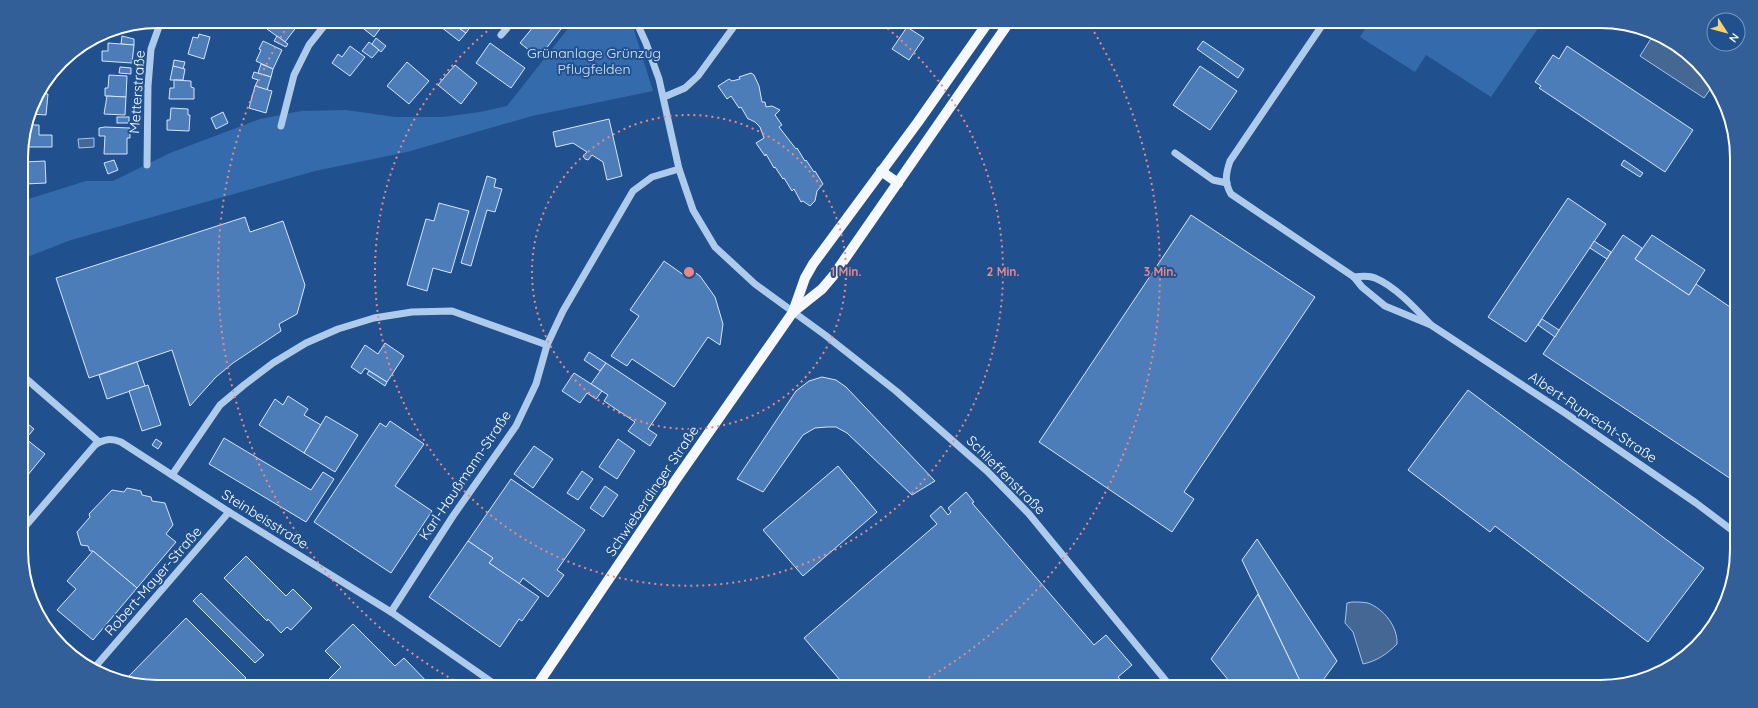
<svg xmlns="http://www.w3.org/2000/svg" width="1758" height="708" viewBox="0 0 1758 708" font-family="Quicksand,sans-serif">
	<style>
		.green { fill: #346bac }
		.water { fill: #446793; stroke: #a3c6ee }
		.building { fill: #4d7db8; stroke: #d5e5f9 }
		.lines { fill: none; stroke-linecap: round; stroke-linejoin: round }
		.minor { stroke: #afcbec; stroke-width: 7 }
		.major { stroke: #f5f9ff; stroke-width: 10 }
		.ring { fill: none; stroke: #e88989; stroke-width: 2; stroke-dasharray: 2 4 }
		.labels { text-anchor: middle; dominant-baseline: central; stroke-width: 4; stroke-linejoin: round; paint-order: stroke }
		.park-label { font-size: 14px; fill: #d5e5f9; stroke: #20518e }
		.street-label { font-size: 14px; fill: #fff; stroke: #20518e }
		.rim { fill: none; stroke: #fff; stroke-width: 2 }
		.centre { fill: #e88989; stroke: #20518e; stroke-width: 2 }
		.ring-label { font-size: 12px; text-anchor: middle; font-weight: bold; fill: #e88989; stroke: #20518e; stroke-width: 4; stroke-linejoin: round; paint-order: stroke }
	</style>
	<rect width="100%" height="100%" fill="#20518e"/>
	<!-- green -->
	<g class="green">
		<polygon points="574,21 629,21 633,27 653,91 532,116 407,152 315,171 71,240 22,259 22,201 86,181 113,181 170,153 260,119 301,111 346,110 395,117 443,117 480,112 507,106"/>
		<polygon points="1370,21 1543,21 1491,97 1426,55 1415,72 1360,37"/>
	</g>
	<!-- water -->
	<g class="water">
		<polygon points="1652,37 1706,72 1713,85 1704,98 1640,56"/>
		<polygon points="94,138 94,147 79,148 78,139"/>
		<path d="M1352 602C1357 602 1363 602 1368 603 1384 609 1398 627 1397 644 1387 654 1377 661 1363 664L1353 632 1345 623 1347 603Z"/>
	</g>
	<!-- building -->
	<g class="building">
		<polygon points="273,21 301,21 285,42 267,29"/>
		<polygon points="362,21 376,21 382,26 374,37 359,25"/>
		<polygon points="376,21 386,21 382,26"/>
		<polygon points="397,21 408,21 404,26"/>
		<polygon points="445,21 449,21 466,33 459,41 441,27"/>
		<polygon points="449,21 465,21 471,26 466,33"/>
		<polygon points="465,21 475,21 471,26"/>
		<polygon points="538,21 567,21 539,58 520,43"/>
		<polygon points="139,25 137,30 129,27"/>
		<polygon points="907,27 924,38 909,60 892,49"/>
		<polygon points="199,34 210,37 204,59 188,54 193,37 198,38"/>
		<polygon points="122,36 134,39 134,45 121,44"/>
		<polygon points="277,36 288,44 286,47 274,41"/>
		<polygon points="376,38 386,46 381,52 372,44"/>
		<polygon points="263,41 282,50 273,69 256,61 261,50 259,49"/>
		<polygon points="1203,41 1244,69 1238,78 1197,49"/>
		<polygon points="369,42 379,50 372,58 362,51"/>
		<polygon points="108,43 134,45 132,63 102,61 102,51 108,51"/>
		<polygon points="490,43 525,68 511,88 476,63"/>
		<polygon points="350,46 365,57 350,76 332,63 338,54 342,57"/>
		<polygon points="1567,46 1693,130 1665,172 1539,88 1541,86 1535,82 1553,55 1559,59"/>
		<polygon points="174,60 185,62 183,69 173,66"/>
		<polygon points="407,62 429,81 409,104 387,86"/>
		<polygon points="261,64 273,69 271,77 258,73"/>
		<polygon points="455,65 477,83 461,104 438,85"/>
		<polygon points="173,66 185,69 183,80 170,80"/>
		<polygon points="1200,66 1237,91 1210,130 1173,105"/>
		<polygon points="120,67 131,68 131,74 119,73"/>
		<polygon points="254,72 271,77 267,90 255,86 258,80 252,78"/>
		<polygon points="751,73 754,75 759,86 762,102 765,102 766,107 772,106 780,110 775,115 782,125 779,127 796,149 797,148 805,161 806,160 814,172 815,171 823,184 817,191 815,201 810,206 803,201 801,202 794,189 792,191 784,178 783,179 775,167 774,168 766,154 765,156 756,143 764,138 760,127 755,122 749,119 748,119 741,107 739,108 731,96 727,99 718,86 729,79 732,81 740,79 739,77"/>
		<polygon points="109,75 127,76 126,97 105,96 105,88 108,88"/>
		<polygon points="174,80 191,81 191,87 194,88 194,99 169,99 170,88 174,88"/>
		<polygon points="255,86 272,91 266,113 249,108"/>
		<polygon points="38,93 48,94 46,115 31,114 35,97"/>
		<polygon points="107,96 126,97 125,115 104,114"/>
		<polygon points="171,108 188,109 188,115 190,115 189,131 167,130 167,120 170,120"/>
		<polygon points="223,112 228,123 216,129 211,118"/>
		<rect x="117" y="117" width="12" height="6"/>
		<polygon points="609,119 622,176 607,180 603,162 592,155 588,160 585,159 583,156 587,152 573,143 556,147 553,132"/>
		<polygon points="28,125 39,125 39,135 52,135 52,147 26,147"/>
		<polygon points="105,127 130,128 130,138 127,138 127,154 104,154 105,136 99,136 99,128"/>
		<polygon points="114,160 118,170 108,174 104,163"/>
		<polygon points="1624,160 1643,173 1640,177 1621,165"/>
		<polygon points="45,161 46,183 25,184 24,162"/>
		<polygon points="487,176 496,179 494,187 502,189 495,212 487,210 471,266 461,263"/>
		<polygon points="1568,198 1606,224 1526,342 1488,317"/>
		<polygon points="439,203 469,211 451,273 433,268 427,291 407,285 426,219 434,221"/>
		<polygon points="1191,215 1315,297 1184,492 1194,499 1172,532 1039,442"/>
		<polygon points="245,217 250,232 283,221 305,285 297,314 279,324 281,331 233,363 216,377 190,406 172,350 89,378 56,278"/>
		<polygon points="1623,235 1642,248 1635,259 1689,295 1696,284 1736,311 1737,483 1543,354"/>
		<polygon points="1652,235 1705,270 1689,295 1635,259"/>
		<polygon points="1594,241 1611,252 1607,259 1590,248"/>
		<polygon points="664,261 688,278 693,271 700,276 715,297 723,324 720,345 708,337 674,387 632,359 627,366 611,356 639,316 630,310"/>
		<polygon points="1542,319 1559,330 1555,337 1538,325"/>
		<polygon points="385,343 404,356 387,382 365,368 361,374 351,367 365,345 378,354"/>
		<polygon points="589,352 606,363 600,371 584,360"/>
		<polygon points="137,362 145,386 107,399 99,375"/>
		<polygon points="606,363 666,403 648,429 657,435 650,446 628,431 635,422 604,401 608,395 591,384"/>
		<polygon points="369,371 387,382 385,386 367,374"/>
		<polygon points="574,373 602,391 596,399 587,393 580,403 562,391"/>
		<polygon points="822,377 836,380 846,387 935,481 912,495 847,433 836,427 827,427 815,428 803,435 763,492 737,479 796,391 809,381"/>
		<polygon points="148,385 161,425 142,431 129,391"/>
		<polygon points="1468,390 1704,568 1648,642 1495,526 1490,532 1408,470"/>
		<polygon points="288,396 308,409 304,415 321,425 304,453 259,425 275,399 283,405"/>
		<polygon points="326,416 358,435 335,472 304,453"/>
		<polygon points="23,420 34,429 23,442"/>
		<polygon points="390,421 424,444 395,486 432,511 391,573 314,522 380,423 386,427"/>
		<polygon points="224,438 311,490 323,472 334,479 306,522 209,464"/>
		<polygon points="26,439 45,454 23,481 23,443"/>
		<polygon points="156,439 162,443 158,449 152,445"/>
		<polygon points="618,439 635,451 617,479 599,467"/>
		<polygon points="534,446 553,459 533,488 514,474"/>
		<polygon points="838,466 877,512 803,576 763,530"/>
		<polygon points="582,471 593,479 578,500 567,493"/>
		<polygon points="511,479 585,530 557,570 564,575 548,597 523,578 519,584 489,563 493,558 468,541"/>
		<polygon points="605,486 618,495 603,517 590,508"/>
		<polygon points="127,488 141,491 142,495 151,497 152,501 165,503 173,525 166,534 176,542 137,588 93,551 90,551 88,546 81,545 77,532 90,517 89,514 112,490 124,492"/>
		<polygon points="966,492 974,502 972,503 1094,645 1106,635 1132,665 1118,677 1126,687 846,687 804,638 937,524 930,516 941,506 948,515 951,512 948,508"/>
		<polygon points="1257,539 1337,661 1318,687 1303,687 1242,560"/>
		<polygon points="468,541 493,558 489,563 539,597 522,621 519,619 500,647 429,597"/>
		<polygon points="93,551 137,588 93,640 57,610 76,589 67,581"/>
		<polygon points="246,556 286,596 293,589 312,608 291,630 287,627 281,633 268,619 267,621 224,578"/>
		<polygon points="201,593 264,655 255,663 193,601"/>
		<polygon points="1258,594 1303,687 1234,687 1211,659"/>
		<polygon points="186,618 246,678 237,687 158,687 124,681"/>
		<polygon points="353,624 395,666 404,658 432,687 321,687 341,667 325,651"/>
	</g>
	<g class="lines">
		<!-- minor -->
		<g class="minor">
			<polyline points="636,21 646,43 659,79 679,169 693,210 715,247 755,284 825,335 896,391 987,471 1029,514 1171,687"/>
			<path d="M1325 21 1230 161C1226 173 1224 182 1231 194L1354 277 1362 287 1385 306 1431 325 1565 413 1696 503 1737 534"/>
			<polyline points="501,35 513,21"/>
			<polyline points="664,97 685,88 698,76 738,21"/>
			<polyline points="281,126 294,75 309,45 328,21"/>
			<polyline points="1175,153 1213,180 1227,183"/>
			<polyline points="147,165 148,86 151,49 161,21"/>
			<path d="M1354 277C1361 276 1369 275 1375 278 1395 286 1416 309 1430 324"/>
			<polyline points="23,376 99,442"/>
			<polyline points="172,475 220,405 244,385 273,363 306,343 338,329 374,318 412,312 452,311 547,345"/>
			<path d="M23 529 95 445C104 439 111 438 121 442L229 512 391 612 499 687"/>
			<polyline points="391,612 453,516 516,426 536,384 547,345 563,311 633,191 652,177 679,169"/>
			<polyline points="1698,644 1719,613"/>
			<polyline points="95,667 229,512"/>
		</g>
		<!-- major -->
		<g class="major">
			<polyline points="881,171 898,183"/>
			<polyline points="793,312 822,289 833,276 1010,21"/>
			<polyline points="536,687 675,481 793,312 805,278 813,264 918,122 989,21"/>
		</g>
	</g>
	<!-- distance rings -->
	<g class="ring">
		<circle cx="689" cy="272" r="157"/>
		<path d="M878 21A314 314 0 1 1 500 21"/>
		<path d="M464 686A471 471 0 0 1 290 22M1088 22A471 471 0 0 1 914 686"/>
	</g>
	<g class="labels">
		<!-- park labels -->
		<g class="park-label">
			<text x="594" y="53">Grünanlage Grünzug<tspan x="594" dy="16">Pflugfelden</tspan></text>
		</g>
		<!-- street labels -->
		<g class="street-label">
			<text transform="translate(137 92) rotate(-86)">Metterstraße</text>
			<text transform="translate(1593 417) rotate(34)">Albert-Ruprecht-Straße</text>
			<text transform="translate(465 475) rotate(-56)">Karl-Haußmann-Straße</text>
			<text transform="translate(1006 475) rotate(45)">Schlieffenstraße</text>
			<text transform="translate(652 491) rotate(-56)">Schwieberdinger Straße</text>
			<text transform="translate(265 519) rotate(32)">Steinbeisstraße</text>
			<text transform="translate(153 581) rotate(-49)">Robert-Mayer-Straße</text>
		</g>
	</g>
	<!-- crop -->
	<path d="M0 0H1758V708H0ZM158 28H1600A130 130 0 0 1 1730 158V550A130 130 0 0 1 1600 680H158A130 130 0 0 1 28 550V158A130 130 0 0 1 158 28Z" fill="#325f97" fill-rule="evenodd"/>
	<path class="rim" d="M158 28H1600A130 130 0 0 1 1730 158V550A130 130 0 0 1 1600 680H158A130 130 0 0 1 28 550V158A130 130 0 0 1 158 28Z"/>
	<circle cx="689" cy="272" r="6" class="centre"/>
	<g class="ring-label">
		<text x="846" y="276">1 Min.</text>
		<text x="1003" y="276">2 Min.</text>
		<text x="1160" y="276">3 Min.</text>
	</g>
	<!-- north arrow -->
	<g transform="translate(1726 32) rotate(126)"><circle r="19" fill="#20518e" stroke="#7997bb"/>
	<path d="M0-3L7 15L0 10L-7 15Z" fill="#f9d170"/>
	<text y="-6" font-size="11" font-weight="bold" text-anchor="middle" fill="#ffffff">N</text>
	</g>
</svg>
